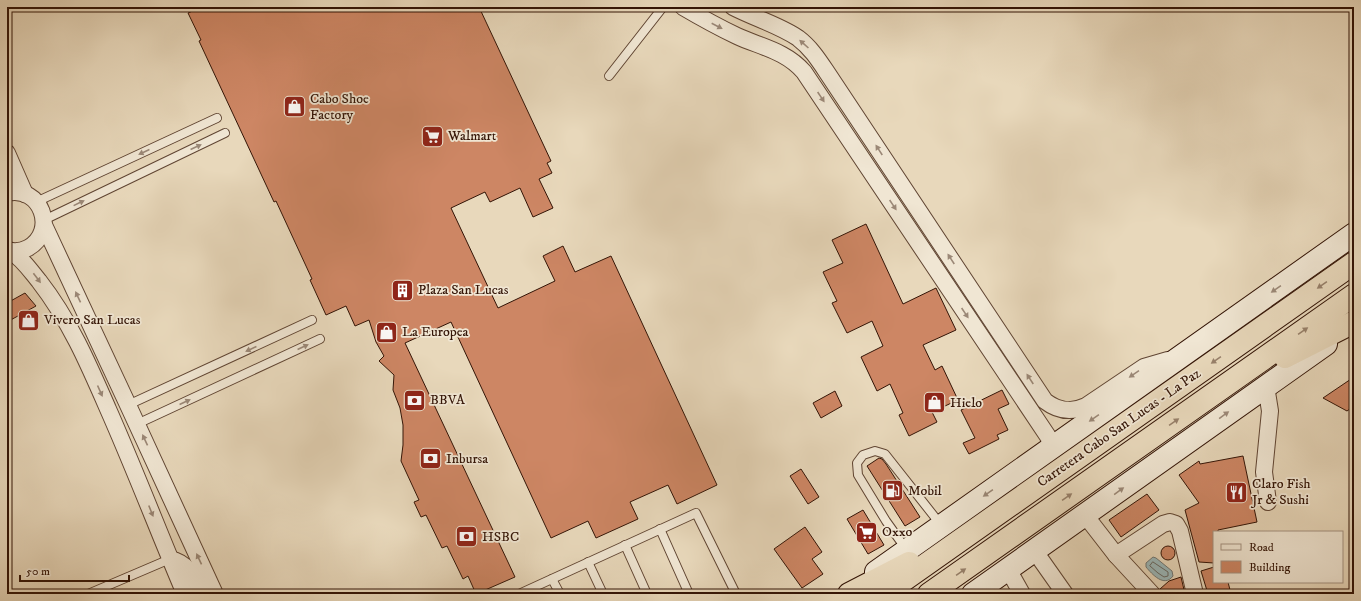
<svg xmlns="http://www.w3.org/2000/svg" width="1361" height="601" viewBox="0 0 1361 601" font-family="'IM FELL DW Pica',serif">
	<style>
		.water { fill: #9bb8ba; stroke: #717672 }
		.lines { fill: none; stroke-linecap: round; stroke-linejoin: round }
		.shore { stroke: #676660; stroke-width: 1 }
		.building { fill: #cd8664; stroke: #331406 }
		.lane-casing { stroke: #604533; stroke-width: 10 }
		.street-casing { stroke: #604533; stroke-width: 18 }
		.secondary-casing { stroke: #331406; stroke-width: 24 }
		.highway-casing { stroke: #331406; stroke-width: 24 }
		.lane { stroke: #f0e6d3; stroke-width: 8 }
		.street { stroke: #f0e6d3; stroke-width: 16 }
		.secondary { stroke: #f0e6d3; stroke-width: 22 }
		.highway { stroke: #e8d8bb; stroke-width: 22 }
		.oneway { fill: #9b8877 }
		.oneway2 { fill: #97806a }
		.labels { text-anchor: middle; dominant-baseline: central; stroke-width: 3.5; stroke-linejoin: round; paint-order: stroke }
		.poi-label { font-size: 14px; fill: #331406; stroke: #f0e6d3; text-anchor: start }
		.street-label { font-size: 14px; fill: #331406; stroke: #f0e6d3 }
	</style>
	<rect width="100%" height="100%" fill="#e8d8bb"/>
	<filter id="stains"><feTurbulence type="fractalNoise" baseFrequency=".005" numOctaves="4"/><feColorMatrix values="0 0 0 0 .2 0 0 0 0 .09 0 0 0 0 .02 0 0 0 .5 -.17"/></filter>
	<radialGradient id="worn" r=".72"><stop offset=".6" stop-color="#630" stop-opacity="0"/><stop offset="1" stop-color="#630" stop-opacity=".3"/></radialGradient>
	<!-- water -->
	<path class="water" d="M1153 557 1156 558 1172 571 1173 576C1164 588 1152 574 1146 567V563Z"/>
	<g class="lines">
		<!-- shore -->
		<polygon class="shore" points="1153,562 1168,572 1168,576 1164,577 1158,573 1150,566"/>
	</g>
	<!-- building -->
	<g class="building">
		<polygon points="202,7 479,7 551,161 547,163 552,173 539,179 553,208 533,217 520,188 490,202 485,192 451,208 498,308 555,281 543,256 563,246 575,272 611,256 717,485 677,504 668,485 630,502 638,519 596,538 588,521 551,538 451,322 405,343 515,577 476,594 468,576 463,579 447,546 442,548 426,515 421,517 414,502 419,500 401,461 403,445 403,425 400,408 393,390 394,375 379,361 384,356 376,342 369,320 355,326 346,306 326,315 310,280 312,279 276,201 274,202 199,41 201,40 188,13"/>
		<polygon points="866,224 903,304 936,288 956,330 923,345 935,370 942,366 958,400 932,412 937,422 909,436 899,415 903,413 890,384 877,391 861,357 883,346 872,321 847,333 832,303 837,301 823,272 843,263 832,240"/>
		<polygon points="25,293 36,306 7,322 7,303"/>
		<polygon points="1354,377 1354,406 1347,411 1323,398"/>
		<polygon points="1002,390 1009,404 998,409 1008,430 997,435 999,439 969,454 963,443 975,438 961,410"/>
		<polygon points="835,391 842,406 821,418 813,403"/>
		<polygon points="1243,456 1257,522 1218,530 1218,532 1214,532 1214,563 1199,562 1185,510 1199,503 1179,475 1199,461 1200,464"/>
		<polygon points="879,458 882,459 886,464 920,517 905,526 867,466"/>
		<polygon points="801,469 819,497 808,504 790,476"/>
		<polygon points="1147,494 1159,510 1121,537 1109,520"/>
		<polygon points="863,510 884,545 868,554 847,519"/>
		<polygon points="805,527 822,552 812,559 823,574 802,588 774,549"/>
		<circle cx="1168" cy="553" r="7"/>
		<polygon points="1214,567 1214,582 1228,582 1231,594 1208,594 1201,571"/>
		<polygon points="1181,577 1185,594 1161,594 1160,589 1169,581"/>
	</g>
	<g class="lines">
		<defs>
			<g id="lane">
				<polyline points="609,76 663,7"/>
				<polyline points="36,202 217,118"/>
				<polyline points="44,220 225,133"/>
				<polyline points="128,405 312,320"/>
				<polyline points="137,424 320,339"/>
				<polyline points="660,529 689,594"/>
				<polyline points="625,545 647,594"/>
				<polyline points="906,549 886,521 858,475 857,463 863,455 875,451 885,454 941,525"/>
				<polyline points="588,562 603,594"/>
				<polyline points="552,579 560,594"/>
				<polyline points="88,594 170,559"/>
				<polyline points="519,594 696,513 736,594"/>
			</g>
			<g id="street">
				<path d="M683 7C700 17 718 27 737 36 761 47 786 51 804 72L1049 438 1050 446 1045 453"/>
				<path d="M733 7C754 18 779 25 798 38 810 47 818 59 826 71L1045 401C1058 411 1071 413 1086 406L1144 367 1168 360"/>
				<polyline points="7,153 25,194"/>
				<path d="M7 193C41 185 58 231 28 248 22 251 14 252 7 250"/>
				<polyline points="44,225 128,405 215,594"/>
				<path d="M10 251C22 258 30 270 39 281 70 321 88 363 108 409 135 470 159 533 185 594"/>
				<polyline points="1266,386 1270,411 1264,472 1268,502"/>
				<polyline points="1085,515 1116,555 1152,594"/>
				<polyline points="1034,550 1065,594"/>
				<polyline points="1116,555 1163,524 1170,522 1176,524 1180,531 1195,594"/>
				<path d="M170 559C189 563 194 578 202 594"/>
				<polyline points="1008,569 1022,594"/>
			</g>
			<g id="secondary">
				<polyline points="876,572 1354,234"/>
				<polyline points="973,594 1326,344"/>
			</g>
			<g id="highway">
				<polyline points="1285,357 1354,322"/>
				<polyline points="849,594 909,563"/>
				<polyline points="884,594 1354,263"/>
				<polyline points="929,594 1354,295"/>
			</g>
		</defs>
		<!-- lane casing -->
		<use href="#lane" class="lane-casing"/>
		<!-- street casing -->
		<use href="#street" class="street-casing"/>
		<!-- secondary casing -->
		<use href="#secondary" class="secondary-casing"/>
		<!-- highway casing -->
		<use href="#highway" class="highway-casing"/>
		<!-- lane -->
		<use href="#lane" class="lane"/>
		<!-- street -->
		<use href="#street" class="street"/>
		<!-- secondary -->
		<use href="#secondary" class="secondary"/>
		<!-- highway -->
		<use href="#highway" class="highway"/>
	</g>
	<!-- one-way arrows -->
	<defs><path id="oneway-solid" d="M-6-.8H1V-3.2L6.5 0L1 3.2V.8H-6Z"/></defs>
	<g class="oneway">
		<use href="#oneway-solid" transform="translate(717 26) rotate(27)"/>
		<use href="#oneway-solid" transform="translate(804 44) rotate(-138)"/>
		<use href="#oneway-solid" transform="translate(821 97) rotate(56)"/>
		<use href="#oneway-solid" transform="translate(196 147) rotate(-25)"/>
		<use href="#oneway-solid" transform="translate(879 150) rotate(-123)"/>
		<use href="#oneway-solid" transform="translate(144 152) rotate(155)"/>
		<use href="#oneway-solid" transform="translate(79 203) rotate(-26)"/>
		<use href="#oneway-solid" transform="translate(893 205) rotate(56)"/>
		<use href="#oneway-solid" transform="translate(951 259) rotate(-123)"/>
		<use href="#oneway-solid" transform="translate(37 278) rotate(53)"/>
		<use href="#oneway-solid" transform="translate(1276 289) rotate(145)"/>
		<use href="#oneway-solid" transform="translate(78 297) rotate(-115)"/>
		<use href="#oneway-solid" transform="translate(965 313) rotate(56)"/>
		<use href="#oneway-solid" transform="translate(303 347) rotate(-25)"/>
		<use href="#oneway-solid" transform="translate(251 349) rotate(155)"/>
		<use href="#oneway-solid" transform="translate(1134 374) rotate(146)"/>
		<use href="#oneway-solid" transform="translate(1030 379) rotate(-123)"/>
		<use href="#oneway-solid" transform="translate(100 391) rotate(66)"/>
		<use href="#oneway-solid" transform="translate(185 402) rotate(-25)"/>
		<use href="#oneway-solid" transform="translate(1224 415) rotate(-36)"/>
		<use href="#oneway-solid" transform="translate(1094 418) rotate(145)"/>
		<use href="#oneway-solid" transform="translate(145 440) rotate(-115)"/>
		<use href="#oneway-solid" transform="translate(1119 491) rotate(-36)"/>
		<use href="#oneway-solid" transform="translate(988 493) rotate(145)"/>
		<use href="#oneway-solid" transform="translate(151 511) rotate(68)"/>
		<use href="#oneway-solid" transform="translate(199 559) rotate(-115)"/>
	</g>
	<g class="oneway2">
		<use href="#oneway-solid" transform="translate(1322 285) rotate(145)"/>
		<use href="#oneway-solid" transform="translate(1303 331) rotate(-35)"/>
		<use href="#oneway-solid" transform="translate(1216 360) rotate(145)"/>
		<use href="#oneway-solid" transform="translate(1174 422) rotate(-35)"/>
		<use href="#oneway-solid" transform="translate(1067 497) rotate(-35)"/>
		<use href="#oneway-solid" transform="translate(961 572) rotate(-35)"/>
	</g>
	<!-- icons -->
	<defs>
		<symbol id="shop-square" viewBox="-11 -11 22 22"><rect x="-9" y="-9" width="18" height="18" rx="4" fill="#8f2418" stroke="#f0e6d3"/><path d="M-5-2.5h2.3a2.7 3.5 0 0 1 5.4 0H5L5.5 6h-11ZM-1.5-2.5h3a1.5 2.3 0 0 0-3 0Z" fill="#fff"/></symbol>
		<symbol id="supermarket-square" viewBox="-11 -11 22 22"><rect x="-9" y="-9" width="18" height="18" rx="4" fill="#8f2418" stroke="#f0e6d3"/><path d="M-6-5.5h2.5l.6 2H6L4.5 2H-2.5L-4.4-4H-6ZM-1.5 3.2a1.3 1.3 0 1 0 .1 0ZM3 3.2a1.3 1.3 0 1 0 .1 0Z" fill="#fff"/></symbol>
		<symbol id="building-square" viewBox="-11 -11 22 22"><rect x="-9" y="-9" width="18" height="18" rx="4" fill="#8f2418" stroke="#f0e6d3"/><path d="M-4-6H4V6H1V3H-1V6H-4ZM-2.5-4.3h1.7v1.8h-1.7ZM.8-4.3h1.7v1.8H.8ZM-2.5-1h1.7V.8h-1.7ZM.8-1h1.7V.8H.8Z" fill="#fff"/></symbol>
		<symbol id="bank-square" viewBox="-11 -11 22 22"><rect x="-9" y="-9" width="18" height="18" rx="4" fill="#8f2418" stroke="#f0e6d3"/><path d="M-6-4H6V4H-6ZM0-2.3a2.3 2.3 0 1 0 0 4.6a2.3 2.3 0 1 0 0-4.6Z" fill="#fff"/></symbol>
		<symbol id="fuel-square" viewBox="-11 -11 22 22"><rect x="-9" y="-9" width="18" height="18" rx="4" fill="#8f2418" stroke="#f0e6d3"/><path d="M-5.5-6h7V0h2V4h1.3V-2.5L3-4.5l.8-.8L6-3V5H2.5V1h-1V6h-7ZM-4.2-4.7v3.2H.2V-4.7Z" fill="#fff"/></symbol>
		<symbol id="restaurant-square" viewBox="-11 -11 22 22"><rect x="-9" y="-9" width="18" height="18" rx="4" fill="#8f2418" stroke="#f0e6d3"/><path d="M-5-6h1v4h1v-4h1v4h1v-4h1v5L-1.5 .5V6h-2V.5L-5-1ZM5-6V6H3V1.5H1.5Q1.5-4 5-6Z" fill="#fff"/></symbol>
	</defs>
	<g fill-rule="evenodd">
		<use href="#shop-square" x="282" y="94" width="25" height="25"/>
		<use href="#supermarket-square" x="420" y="124" width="25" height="25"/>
		<use href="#building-square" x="390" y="278" width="25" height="25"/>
		<use href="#shop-square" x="16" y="308" width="25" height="25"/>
		<use href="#shop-square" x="374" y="320" width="25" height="25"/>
		<use href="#bank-square" x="402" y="388" width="25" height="25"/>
		<use href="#shop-square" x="922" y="390" width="25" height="25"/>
		<use href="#bank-square" x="418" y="446" width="25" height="25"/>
		<use href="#fuel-square" x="880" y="478" width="25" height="25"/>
		<use href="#restaurant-square" x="1224" y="480" width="25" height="25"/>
		<use href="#supermarket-square" x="854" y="520" width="25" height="25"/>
		<use href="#bank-square" x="454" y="524" width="25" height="25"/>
	</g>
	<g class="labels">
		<!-- poi labels -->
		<g class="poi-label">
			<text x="310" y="99">Cabo Shoe<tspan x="310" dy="16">Factory</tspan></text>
			<text x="448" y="136">Walmart</text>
			<text x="418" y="290">Plaza San Lucas</text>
			<text x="44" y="320">Vivero San Lucas</text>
			<text x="402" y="332">La Europea</text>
			<text x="430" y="400">BBVA</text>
			<text x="950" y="403">Hielo</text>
			<text x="446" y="459">Inbursa</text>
			<text x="1252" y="484">Claro Fish<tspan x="1252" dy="16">Jr &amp; Sushi</tspan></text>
			<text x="908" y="491">Mobil</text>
			<text x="882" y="532">Oxxo</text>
			<text x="482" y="537">HSBC</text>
		</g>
		<!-- street labels -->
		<g class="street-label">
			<text transform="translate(1119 428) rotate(-35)">Carretera Cabo San Lucas - La Paz</text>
		</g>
	</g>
	<!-- margin -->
	<rect width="1361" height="601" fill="none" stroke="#e8d8bb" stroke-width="24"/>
	<rect x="8" y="8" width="1345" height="585" fill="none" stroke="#331406" stroke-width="2"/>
	<rect x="12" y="12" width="1337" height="577" fill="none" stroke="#331406"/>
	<!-- legend -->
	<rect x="1213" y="531" width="130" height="52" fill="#f0e6d3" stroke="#a49281"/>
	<rect x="1221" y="544" width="20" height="6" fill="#f0e6d3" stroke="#a49281"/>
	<text x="1249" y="551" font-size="12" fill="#331406">Road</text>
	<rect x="1221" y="561" width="20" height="12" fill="#cd8664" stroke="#a49281"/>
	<text x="1249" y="571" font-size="12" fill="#331406">Building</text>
	<!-- scale -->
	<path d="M20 575v6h109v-6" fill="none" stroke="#331406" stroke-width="2"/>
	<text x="26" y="575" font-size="12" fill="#331406" stroke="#f0e6d3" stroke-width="3" paint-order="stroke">50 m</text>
	<rect width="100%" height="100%" filter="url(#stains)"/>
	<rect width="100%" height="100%" fill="url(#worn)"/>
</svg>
